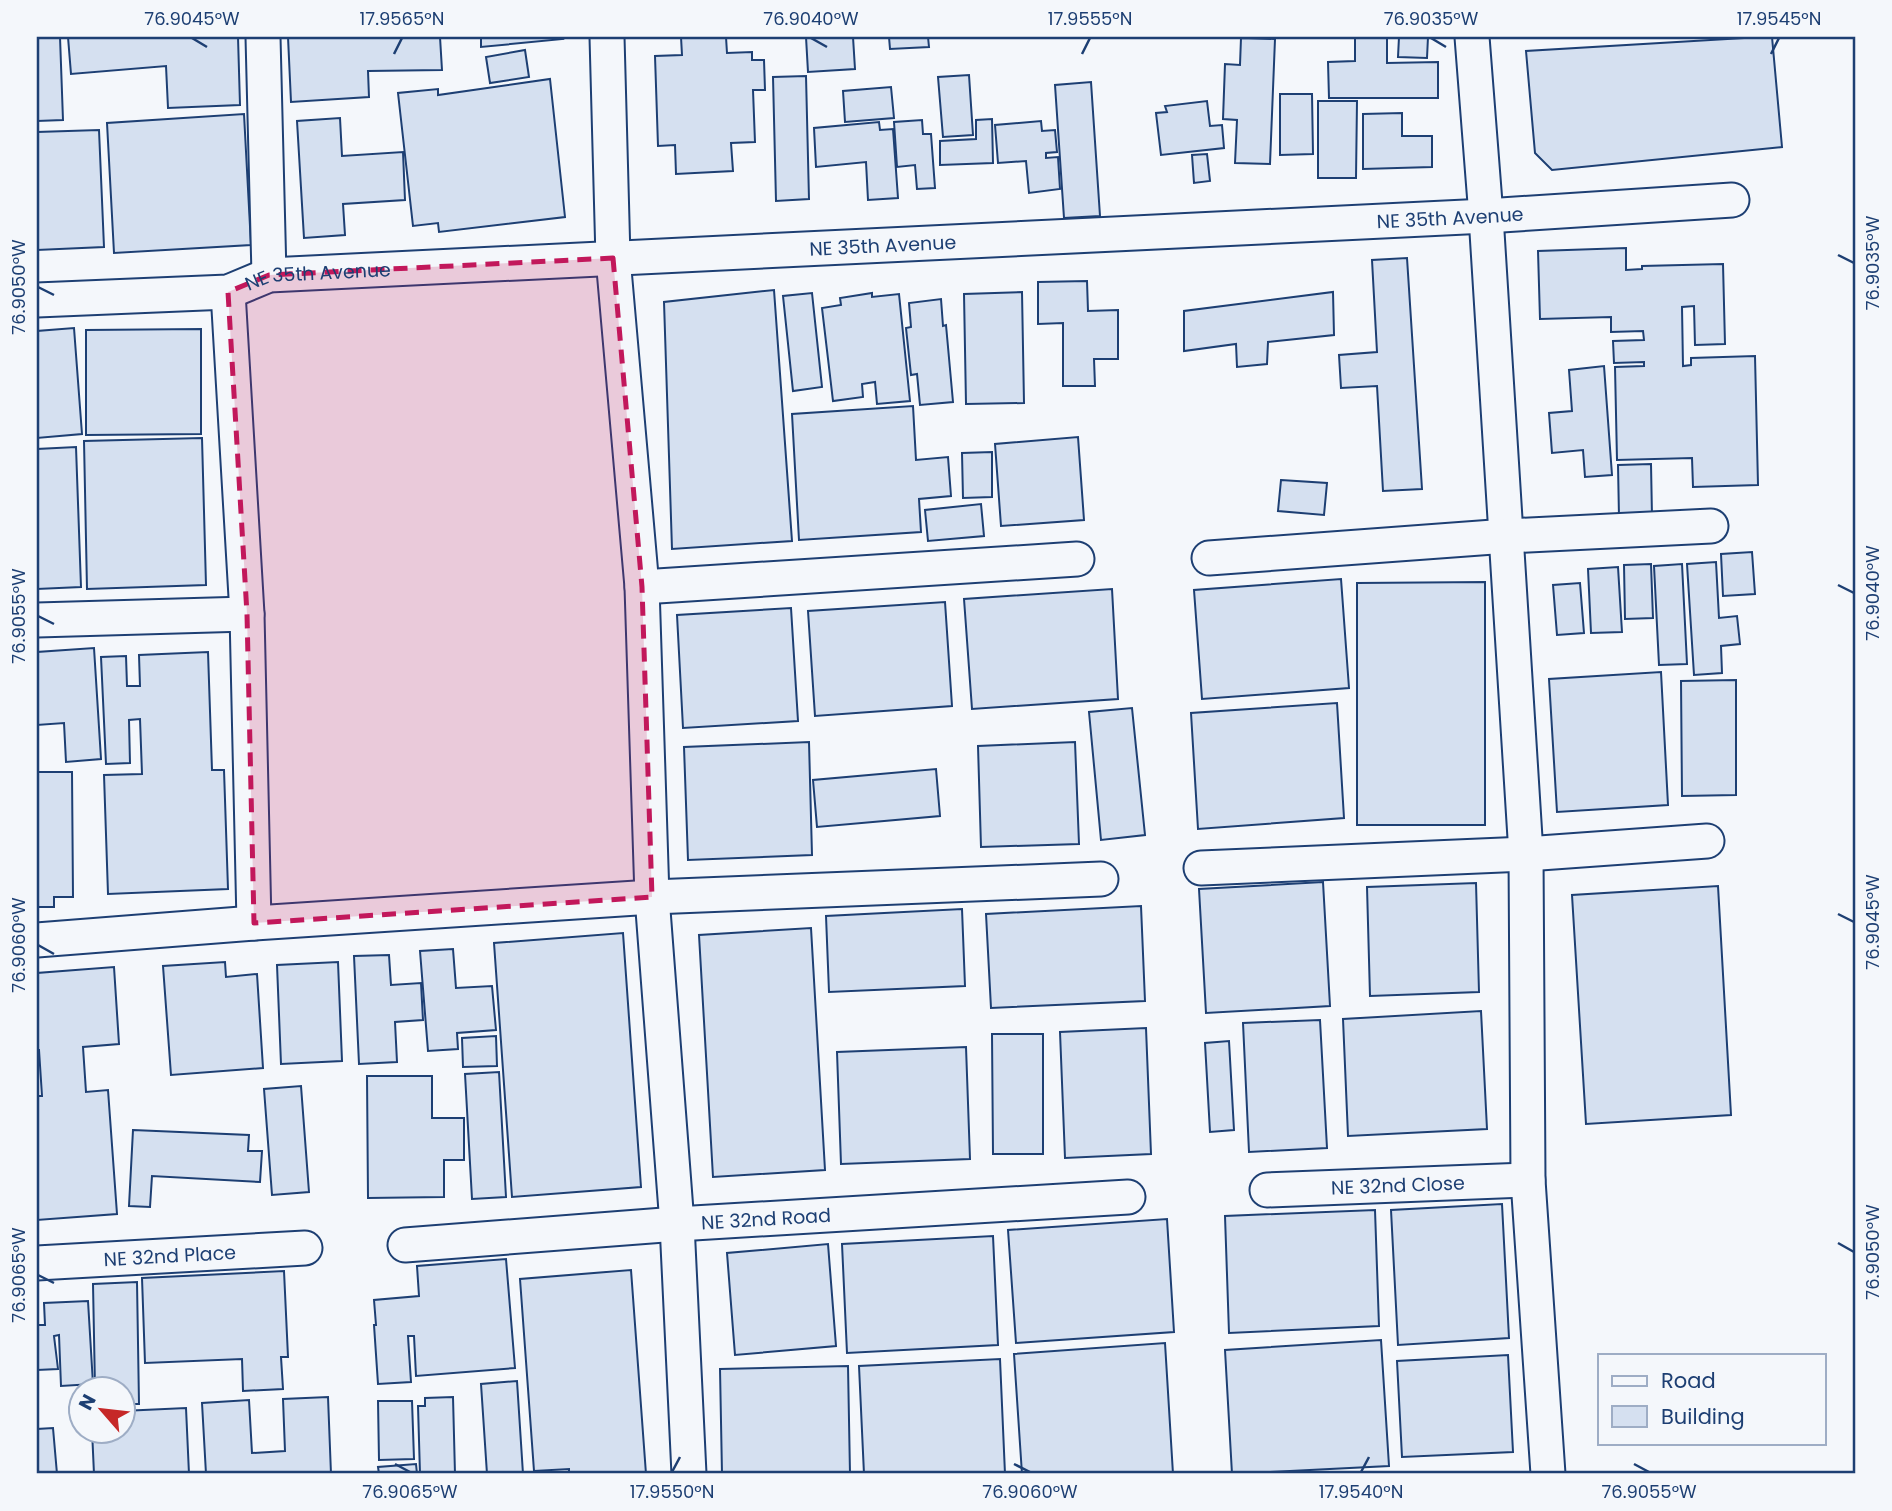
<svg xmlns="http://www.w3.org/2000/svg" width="1892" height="1511" viewBox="0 0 1892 1511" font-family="Poppins,sans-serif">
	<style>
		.building { fill: #d5e0f0; stroke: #1d3f73; stroke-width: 2 }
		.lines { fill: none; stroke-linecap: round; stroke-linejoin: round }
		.street-casing { stroke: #1d3f73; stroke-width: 37 }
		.street { stroke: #f4f7fb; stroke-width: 33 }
		.marked { fill: #c2185b; fill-opacity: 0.2; stroke: #c2185b; stroke-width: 5; stroke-dasharray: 14 9; stroke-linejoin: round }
		.ticks { fill: none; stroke: #1d3f73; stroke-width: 2.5 }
		.labels { text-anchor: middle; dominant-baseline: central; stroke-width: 5; stroke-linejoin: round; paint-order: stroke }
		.street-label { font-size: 19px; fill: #1d3f73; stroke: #f4f7fb }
		.neatline { fill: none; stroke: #1d3f73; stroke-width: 2.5 }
		.ticks-label { font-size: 18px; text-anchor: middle; fill: #1d3f73 }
	</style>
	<rect width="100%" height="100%" fill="#f4f7fb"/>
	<!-- building -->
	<g class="building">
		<polygon points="37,37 60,37 63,120 37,121"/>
		<polygon points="68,37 238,37 240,105 168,108 166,66 71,74"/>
		<polygon points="288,37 440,37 442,70 368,71 369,97 291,102"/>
		<polygon points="481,37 562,37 563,39 481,47"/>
		<polygon points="681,37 726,37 727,53 752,52 752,60 764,60 765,90 753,90 755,142 731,143 733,171 676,174 675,145 658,146 655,56 682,55"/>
		<polygon points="806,37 853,37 855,69 808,72"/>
		<polygon points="889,37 928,37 929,47 890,49"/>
		<polygon points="1355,37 1387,37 1387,63 1438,62 1438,98 1329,98 1328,62 1355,61"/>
		<polygon points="1399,37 1428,37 1427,58 1398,57"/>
		<polygon points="1761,37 1772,37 1782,147 1552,170 1535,153 1526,51"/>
		<polygon points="1241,38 1275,39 1270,164 1235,163 1237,120 1223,119 1225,64 1240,65"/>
		<polygon points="525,50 529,77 490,83 486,57"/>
		<polygon points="969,75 973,135 943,137 938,77"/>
		<polygon points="806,76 809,199 776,201 773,77"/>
		<polygon points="550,79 565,217 439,232 438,223 413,226 398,93 438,89 438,95"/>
		<polygon points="1091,82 1100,216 1064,218 1055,85"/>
		<polygon points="891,87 894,118 845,122 843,91"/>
		<polygon points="1280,94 1312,94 1313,154 1280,155"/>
		<polygon points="1207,101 1210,126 1222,125 1224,148 1161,155 1156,113 1167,112 1165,106"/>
		<polygon points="1318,101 1357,101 1356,178 1318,178"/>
		<polygon points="1402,113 1402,136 1432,136 1432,167 1363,169 1363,114"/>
		<polygon points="244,114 251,245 114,253 107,123"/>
		<polygon points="340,118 342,156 403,152 405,200 343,204 345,235 304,238 297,121"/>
		<polygon points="992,119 993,163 940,165 940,141 976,139 976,120"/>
		<polygon points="922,120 923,134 931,134 935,188 917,189 915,165 897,167 894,122"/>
		<polygon points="1041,121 1042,131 1055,130 1057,152 1046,153 1046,158 1058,157 1060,189 1029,193 1026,161 998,163 995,125"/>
		<polygon points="879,122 880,130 893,129 898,198 868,200 866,162 816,167 814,128"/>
		<polygon points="99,130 104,247 37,250 37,132"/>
		<polygon points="1207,154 1210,181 1194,183 1192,155"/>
		<polygon points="1626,248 1626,270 1642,269 1642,266 1723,264 1725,344 1695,345 1694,306 1682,307 1683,366 1691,365 1691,358 1755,356 1758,485 1693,487 1692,458 1617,460 1615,367 1644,366 1644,362 1614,363 1613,341 1644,340 1643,331 1611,332 1611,317 1540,319 1538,251"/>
		<polygon points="1407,258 1422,489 1383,491 1377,386 1341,388 1339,355 1377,352 1372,260"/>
		<polygon points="1087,281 1088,311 1118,310 1118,359 1094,359 1095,386 1063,386 1063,323 1038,324 1038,282"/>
		<polygon points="774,290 792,541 672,549 664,302"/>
		<polygon points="1022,292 1024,403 966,404 964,294"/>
		<polygon points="1333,292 1334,335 1268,342 1267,364 1237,367 1236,344 1184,351 1184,311"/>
		<polygon points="812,293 822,387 793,391 783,296"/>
		<polygon points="872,293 872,297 899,294 910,401 877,404 875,382 862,384 863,397 833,401 822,308 841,305 840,298"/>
		<polygon points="941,299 943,326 946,325 953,402 920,405 917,374 911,375 906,328 911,327 909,303"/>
		<polygon points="74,328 82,434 37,438 37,331"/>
		<polygon points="201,329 201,434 86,435 86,330"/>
		<polygon points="1604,366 1612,475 1585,477 1583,450 1552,453 1549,413 1572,411 1569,370"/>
		<polygon points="913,406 916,460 948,457 951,496 919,499 921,532 799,540 792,414"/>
		<polygon points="1078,437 1084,520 1001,526 995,444"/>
		<polygon points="202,438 206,585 87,589 84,441"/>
		<polygon points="76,447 81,587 37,589 37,449"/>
		<polygon points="992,452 992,497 963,498 962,453"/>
		<polygon points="1651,464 1652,516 1619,517 1618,465"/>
		<polygon points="1281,480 1327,483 1324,515 1278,511"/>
		<polygon points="981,504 984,536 928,541 925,510"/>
		<polygon points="1752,552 1755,594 1723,596 1721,554"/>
		<polygon points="1716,562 1719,618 1737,616 1740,644 1721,646 1722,673 1694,675 1687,564"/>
		<polygon points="1651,564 1653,618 1625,619 1624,565"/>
		<polygon points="1682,564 1687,664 1659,665 1654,566"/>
		<polygon points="1618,567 1622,632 1591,633 1588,569"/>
		<polygon points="1341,579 1349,688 1202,699 1194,590"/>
		<polygon points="1485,582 1485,825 1357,825 1357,583"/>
		<polygon points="1580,583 1584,633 1557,635 1553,585"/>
		<polygon points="1112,589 1118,699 972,709 964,599"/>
		<polygon points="945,602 952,706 815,716 808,611"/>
		<polygon points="791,608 798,721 683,728 677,615"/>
		<polygon points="94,648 101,759 66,762 64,723 37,725 37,652"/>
		<polygon points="208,652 212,770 224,770 228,889 108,894 104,775 142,774 140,719 129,720 130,763 106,764 101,657 126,656 127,686 140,686 139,655"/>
		<polygon points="1661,672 1668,805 1557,812 1549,679"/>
		<polygon points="1736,680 1736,795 1682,796 1681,681"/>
		<polygon points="1337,703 1344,818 1198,829 1191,713"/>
		<polygon points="1132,708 1145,835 1101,840 1089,712"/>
		<polygon points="809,742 812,855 688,860 684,747"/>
		<polygon points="1075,742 1079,844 981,847 978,746"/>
		<polygon points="936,769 940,816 817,827 813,780"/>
		<polygon points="37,772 72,772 73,897 54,897 54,907 37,907"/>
		<polygon points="1323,882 1330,1006 1206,1013 1199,889"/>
		<polygon points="1476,883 1479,992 1370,996 1367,887"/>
		<polygon points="1718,886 1731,1115 1586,1124 1572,895"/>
		<polygon points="1141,906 1145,1001 991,1008 986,914"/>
		<polygon points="962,909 965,986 829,992 826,916"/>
		<polygon points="811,928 825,1170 713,1177 699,935"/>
		<polygon points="623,933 641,1187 512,1197 494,943"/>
		<polygon points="453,949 456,988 492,986 496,1030 457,1033 458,1049 428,1051 420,951"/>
		<polygon points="389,955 391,985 421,983 423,1020 395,1022 397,1062 359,1064 354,956"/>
		<polygon points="225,962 226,977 257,974 263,1068 171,1075 163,966"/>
		<polygon points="338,962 342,1061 281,1064 277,965"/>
		<polygon points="114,967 119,1044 83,1047 86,1092 108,1090 117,1214 37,1220 37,1096 42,1096 39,1050 37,1050 37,973"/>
		<polygon points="1481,1011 1487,1129 1348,1136 1343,1019"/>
		<polygon points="1320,1020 1327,1148 1249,1152 1243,1023"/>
		<polygon points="1146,1028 1151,1154 1065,1158 1060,1032"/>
		<polygon points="992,1034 1043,1034 1043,1154 993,1154"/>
		<polygon points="496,1036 497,1066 463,1067 462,1038"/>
		<polygon points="1229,1041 1234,1130 1210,1132 1205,1043"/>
		<polygon points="966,1047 970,1159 841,1164 837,1052"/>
		<polygon points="499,1072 506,1197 472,1199 465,1074"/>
		<polygon points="367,1076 432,1076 432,1118 464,1118 464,1160 444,1160 444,1197 368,1198"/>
		<polygon points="301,1086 309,1192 272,1195 264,1089"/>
		<polygon points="133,1130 249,1135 248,1151 262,1151 260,1182 152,1176 150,1207 129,1206"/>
		<polygon points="1502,1204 1509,1338 1398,1345 1391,1210"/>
		<polygon points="1375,1210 1379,1326 1229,1333 1225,1216"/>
		<polygon points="1167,1219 1174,1332 1016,1343 1008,1230"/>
		<polygon points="993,1236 998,1345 847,1353 842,1244"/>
		<polygon points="828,1244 836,1346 735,1355 727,1253"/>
		<polygon points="506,1259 515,1368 416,1376 414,1336 408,1336 411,1382 378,1384 374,1325 376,1325 374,1300 419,1296 417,1266"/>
		<polygon points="631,1270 646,1474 569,1474 569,1469 534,1471 520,1279"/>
		<polygon points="284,1271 288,1357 281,1357 283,1389 243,1391 242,1359 145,1363 142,1278"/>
		<polygon points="137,1282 139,1404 122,1404 122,1388 95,1388 93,1284"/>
		<polygon points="88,1301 93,1384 61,1386 59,1335 54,1336 58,1369 37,1370 37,1325 45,1325 44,1303"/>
		<polygon points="1381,1340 1389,1466 1232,1474 1225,1350"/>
		<polygon points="1165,1343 1173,1474 1022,1474 1014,1354"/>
		<polygon points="1508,1355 1513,1452 1402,1457 1397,1361"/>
		<polygon points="1000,1359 1005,1474 864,1474 859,1366"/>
		<polygon points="848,1366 850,1474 722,1474 720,1369"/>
		<polygon points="517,1381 523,1474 487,1474 481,1384"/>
		<polygon points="328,1397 331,1474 206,1474 202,1403 249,1400 252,1453 285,1451 283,1399"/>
		<polygon points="453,1397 455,1474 420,1474 418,1406 425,1406 425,1398"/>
		<polygon points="378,1401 412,1401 414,1459 379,1460"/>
		<polygon points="186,1408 189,1474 94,1474 92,1430 122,1430 122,1411"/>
		<polygon points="53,1428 57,1474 37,1474 37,1429"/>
		<polygon points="416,1464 417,1474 379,1474 378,1467"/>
	</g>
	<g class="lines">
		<defs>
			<g id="street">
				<polyline points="263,37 269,275"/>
				<polyline points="607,37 613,258 642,587 652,897 677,1224 689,1474"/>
				<polyline points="1472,37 1486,216 1526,854 1528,1180 1548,1474"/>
				<polyline points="228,292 247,614 254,923"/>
				<path id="s1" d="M37 300 228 292 269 275 1486 216 1732 200"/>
				<polyline points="1209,558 1507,536 1711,526"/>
				<polyline points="642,587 1077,559"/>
				<polyline points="37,620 247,614"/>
				<polyline points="1201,868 1526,854 1707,841"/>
				<polyline points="37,940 254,923 652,897 1101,879"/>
				<path id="s2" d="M1267 1190 1528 1180"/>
				<path id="s3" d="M405 1245 677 1224 1128 1197"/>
				<path id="s4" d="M37 1263 305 1248"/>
			</g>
		</defs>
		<!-- street casing -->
		<use href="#street" class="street-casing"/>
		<!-- street -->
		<use href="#street" class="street"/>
	</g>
	<!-- marked area -->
	<path class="marked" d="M613 258 642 587 652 897 254 923 247 614 228 292 269 275Z"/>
	<!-- ticks -->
	<path class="ticks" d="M192 38 207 47M811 38 827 47M1431 38 1446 47M394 54 402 38M1082 54 1090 38M1771 54 1779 38M1838 255 1854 263M38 287 54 295M1838 585 1854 593M38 616 54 624M1838 914 1854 922M38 945 54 954M1838 1243 1854 1252M38 1275 54 1283M395 1464 410 1472M1014 1464 1030 1472M1634 1464 1649 1472M672 1472 680 1457M1361 1472 1369 1457"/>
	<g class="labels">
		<!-- street labels -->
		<g class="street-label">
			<text stroke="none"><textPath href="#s1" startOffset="1418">NE 35th Avenue</textPath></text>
			<text stroke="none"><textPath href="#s1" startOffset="850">NE 35th Avenue</textPath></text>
			<text stroke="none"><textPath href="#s1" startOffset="284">NE 35th Avenue</textPath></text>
			<text stroke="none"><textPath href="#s2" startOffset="131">NE 32nd Close</textPath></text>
			<text stroke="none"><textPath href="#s3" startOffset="362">NE 32nd Road</textPath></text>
			<text stroke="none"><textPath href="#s4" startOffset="133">NE 32nd Place</textPath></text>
		</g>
	</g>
	<!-- border -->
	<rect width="1892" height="1511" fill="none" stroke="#f4f7fb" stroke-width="77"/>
	<!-- legend -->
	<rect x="1598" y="1354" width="228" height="91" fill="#f4f7fb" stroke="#9eadc5" stroke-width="2"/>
	<rect x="1612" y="1376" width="35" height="10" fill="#f4f7fb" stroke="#9eadc5" stroke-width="2"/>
	<text x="1661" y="1388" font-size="21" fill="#1d3f73">Road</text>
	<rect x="1612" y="1406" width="35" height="21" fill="#d5e0f0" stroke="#9eadc5" stroke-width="2"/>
	<text x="1661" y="1424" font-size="21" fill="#1d3f73">Building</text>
	<!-- north arrow -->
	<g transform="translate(102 1410) rotate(298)"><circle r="33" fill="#f4f7fb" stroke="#9eadc5" stroke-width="2"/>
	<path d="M0-5L12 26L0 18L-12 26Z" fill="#c62828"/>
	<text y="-10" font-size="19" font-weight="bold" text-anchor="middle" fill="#1d3f73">N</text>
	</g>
	<rect x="38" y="38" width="1816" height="1434" class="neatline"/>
	<g class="ticks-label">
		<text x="192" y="25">76.9045°W</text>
		<text x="402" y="25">17.9565°N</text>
		<text x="811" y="25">76.9040°W</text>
		<text x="1090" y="25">17.9555°N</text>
		<text x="1431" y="25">76.9035°W</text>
		<text x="1779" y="25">17.9545°N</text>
		<text transform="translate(1873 263) rotate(-90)" y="6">76.9035°W</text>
		<text transform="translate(19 287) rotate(-90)" y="6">76.9050°W</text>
		<text transform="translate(1873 593) rotate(-90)" y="6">76.9040°W</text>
		<text transform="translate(19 616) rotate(-90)" y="6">76.9055°W</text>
		<text transform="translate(1873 922) rotate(-90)" y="6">76.9045°W</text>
		<text transform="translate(19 945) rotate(-90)" y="6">76.9060°W</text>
		<text transform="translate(1873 1252) rotate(-90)" y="6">76.9050°W</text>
		<text transform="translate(19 1275) rotate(-90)" y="6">76.9065°W</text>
		<text x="410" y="1498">76.9065°W</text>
		<text x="672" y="1498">17.9550°N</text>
		<text x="1030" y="1498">76.9060°W</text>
		<text x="1361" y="1498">17.9540°N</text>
		<text x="1649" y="1498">76.9055°W</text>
	</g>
</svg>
